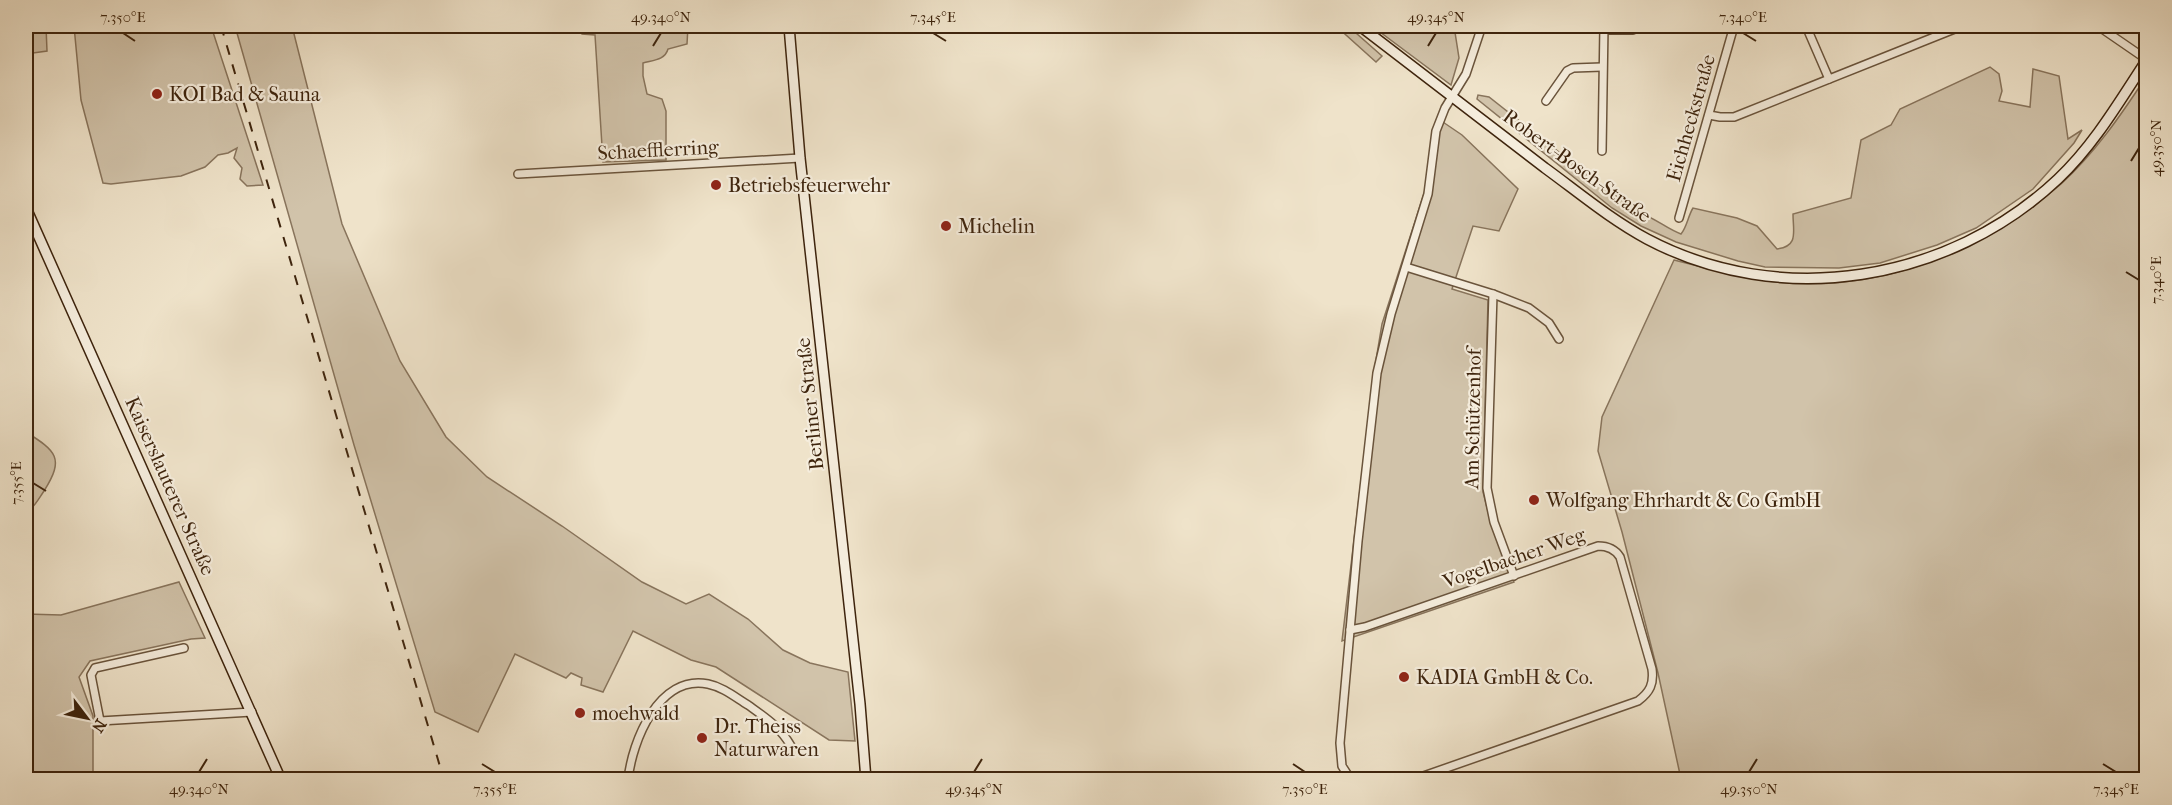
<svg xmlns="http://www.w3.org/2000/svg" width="2172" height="805" viewBox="0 0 2172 805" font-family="'IM FELL French Canon',serif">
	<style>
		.green { fill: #d1c3aa; stroke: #88745c; stroke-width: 1.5 }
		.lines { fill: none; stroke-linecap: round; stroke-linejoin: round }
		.street-casing { stroke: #6a543c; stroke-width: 10 }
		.secondary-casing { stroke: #3e240d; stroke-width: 12 }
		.street { stroke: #f5eddd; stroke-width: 7 }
		.secondary { stroke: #f5eddd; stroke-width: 9 }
		.rail { stroke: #3e240d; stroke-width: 2; stroke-dasharray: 10 10; stroke-linecap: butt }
		.ticks { fill: none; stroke: #3e240d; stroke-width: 2 }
		.poi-dot { fill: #8f2418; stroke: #f5eddd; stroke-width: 2 }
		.labels { text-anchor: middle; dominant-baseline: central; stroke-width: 4.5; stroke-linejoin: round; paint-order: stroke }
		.poi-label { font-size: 20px; fill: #3e240d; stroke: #f5eddd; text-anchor: start }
		.street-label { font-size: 20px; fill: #3e240d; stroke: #f5eddd }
		.neatline { fill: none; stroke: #3e240d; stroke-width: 2 }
		.ticks-label { font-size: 15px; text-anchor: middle; fill: #3e240d }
	</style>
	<rect width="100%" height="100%" fill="#efe3ca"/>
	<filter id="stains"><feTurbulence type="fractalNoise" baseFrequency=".00333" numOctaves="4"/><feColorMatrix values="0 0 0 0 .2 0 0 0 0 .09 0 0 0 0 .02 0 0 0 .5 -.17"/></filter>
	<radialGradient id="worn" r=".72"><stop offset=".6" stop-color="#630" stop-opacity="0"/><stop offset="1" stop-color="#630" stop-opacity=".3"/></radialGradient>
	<!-- green -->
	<g class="green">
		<polygon points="26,26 46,26 47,51 26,54"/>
		<polygon points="74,26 211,26 263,185 247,186 240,179 242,168 234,158 237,148 228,153 218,155 205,167 181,176 111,184 103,183 81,100"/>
		<polygon points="235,26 292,26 342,224 400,361 446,437 487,477 562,526 642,582 686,604 709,594 748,619 783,650 810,663 848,672 855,741 829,740 716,667 691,660 633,631 603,692 581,685 582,678 571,673 566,678 515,654 478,732 435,712 354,445"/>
		<path d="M580 26H688L687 44 668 49C665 60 654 60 643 63V76L647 94 662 99 666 111V160L603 162 595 35 582 34Z"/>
		<polygon points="1336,26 1348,26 1382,56 1376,62"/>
		<polygon points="1372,26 1454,26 1459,58 1451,85"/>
		<path d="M1990 67 1999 74 2002 91 1999 101 2030 107 2033 69 2059 76 2068 139 2082 130 2074 143 2033 189 1976 228 1937 245 1880 263 1839 268 1765 267 1738 261 1676 242 1641 226 1612 208 1477 99 1478 95 1489 97 1597 182 1640 213C1655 218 1667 229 1681 234 1687 227 1688 216 1693 208L1737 218 1757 226 1777 249C1799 246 1793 232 1793 214L1851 198 1861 140 1891 125 1900 109Z"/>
		<path d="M2146 77V779H1681L1658 673 1622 532 1598 451 1602 417 1674 260C1708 268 1741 278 1776 282 1880 293 1983 252 2061 184 2095 153 2121 115 2146 77Z"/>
		<polygon points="1437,118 1462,135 1518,189 1499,231 1473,226 1452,289 1488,300 1483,492 1492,527 1514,582 1342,641 1374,372 1382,324 1429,178 1433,130"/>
		<path d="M26 432C56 451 65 458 44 491 38 500 34 508 26 513Z"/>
		<polygon points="179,582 205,638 191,639 90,661 79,677 93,716 93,779 26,779 26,614 61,615"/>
	</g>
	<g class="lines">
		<defs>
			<g id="street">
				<polyline points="1806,26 1829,79"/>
				<polyline points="2098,26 2146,59"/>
				<polyline points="1604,30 1633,30 1640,26"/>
				<polyline points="1546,101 1567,71 1573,68 1602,67"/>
				<polyline points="1709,115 1720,117 1734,117 1962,26"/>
				<polyline points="1602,151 1604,26"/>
				<polyline points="518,174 800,158"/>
				<polyline points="1679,218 1734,26"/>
				<polyline points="1406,267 1493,294 1529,308 1549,323 1559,339"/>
				<polyline points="1493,294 1487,488 1494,522 1514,576"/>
				<path d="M1350 630 1365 627 1598 546C1607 546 1615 549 1620 557L1652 669C1654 684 1650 692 1638 701L1412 780"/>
				<polyline points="184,648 95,668 91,675 100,721 252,712"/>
				<path d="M628 780C632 741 659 674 708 684 723 687 735 697 748 705 766 718 780 727 791 746"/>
				<polyline points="1351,780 1342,766 1340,743 1358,541 1377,373 1391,314 1428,194 1436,131 1445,108 1466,74 1482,26"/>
			</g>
			<g id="secondary">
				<polyline points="789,26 800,158 860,704 866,780"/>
				<path d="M1360 26C1422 73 1483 121 1545 168 1578 192 1610 219 1647 239 1781 310 1949 282 2058 179 2094 145 2119 102 2146 61"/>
				<polyline points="26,208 281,780"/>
			</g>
		</defs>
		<!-- street casing -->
		<use href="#street" class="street-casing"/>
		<!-- secondary casing -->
		<use href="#secondary" class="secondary-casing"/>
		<!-- street -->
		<use href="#street" class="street"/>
		<!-- secondary -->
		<use href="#secondary" class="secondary"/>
		<!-- rail -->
		<polyline class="rail" points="221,26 444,780"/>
	</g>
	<!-- ticks -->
	<path class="ticks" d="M123 33 135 41M933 33 946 41M1743 33 1756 41M653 46 661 33M1428 46 1436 33M2131 161 2139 148M2126 272 2139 280M33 483 46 491M482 764 495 772M1293 764 1305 772M2103 764 2116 772M199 772 207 759M974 772 982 759M1749 772 1757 759"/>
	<!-- markers -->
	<g class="poi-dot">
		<circle cx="157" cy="94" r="6"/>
		<circle cx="716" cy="185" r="6"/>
		<circle cx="946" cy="226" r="6"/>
		<circle cx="1534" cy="500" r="6"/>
		<circle cx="1404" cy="677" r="6"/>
		<circle cx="580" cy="713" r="6"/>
		<circle cx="702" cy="738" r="6"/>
	</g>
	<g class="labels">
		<!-- poi labels -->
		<g class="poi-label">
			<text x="169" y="94">KOI Bad &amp; Sauna</text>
			<text x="728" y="185">Betriebsfeuerwehr</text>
			<text x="958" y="226">Michelin</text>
			<text x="1546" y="500">Wolfgang Ehrhardt &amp; Co GmbH</text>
			<text x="1416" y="677">KADIA GmbH &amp; Co.</text>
			<text x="592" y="713">moehwald</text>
			<text x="714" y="726">Dr. Theiss<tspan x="714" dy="23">Naturwaren</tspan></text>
		</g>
		<!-- street labels -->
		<g class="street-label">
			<text transform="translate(1691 118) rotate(-74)">Eichheckstraße</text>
			<text transform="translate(658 150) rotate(-3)">Schaefflerring</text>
			<text transform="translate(1577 166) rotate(36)">Robert-Bosch-Straße</text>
			<text transform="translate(810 404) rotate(-96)">Berliner Straße</text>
			<text transform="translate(1473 419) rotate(-89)">Am Schützenhof</text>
			<text transform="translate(170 486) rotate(66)">Kaiserslauterer Straße</text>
			<text transform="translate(1514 558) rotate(-19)">Vogelbacher Weg</text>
		</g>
	</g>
	<!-- margin -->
	<rect width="2172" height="805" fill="none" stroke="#efe3ca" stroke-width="66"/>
	<!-- north arrow -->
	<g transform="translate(87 718) rotate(122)" stroke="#f5eddd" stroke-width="4.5" paint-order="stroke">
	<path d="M0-4.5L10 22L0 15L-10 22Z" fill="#3e240d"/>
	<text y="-9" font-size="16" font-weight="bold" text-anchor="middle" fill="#3e240d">N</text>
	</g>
	<rect x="33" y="33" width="2106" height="739" class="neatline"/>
	<g class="ticks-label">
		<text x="123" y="22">7.350°E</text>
		<text x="661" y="22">49.340°N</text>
		<text x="933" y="22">7.345°E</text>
		<text x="1436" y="22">49.345°N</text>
		<text x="1743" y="22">7.340°E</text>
		<text transform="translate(2156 148) rotate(-90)" y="5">49.350°N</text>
		<text transform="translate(2156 280) rotate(-90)" y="5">7.340°E</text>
		<text transform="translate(16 483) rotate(-90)" y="5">7.355°E</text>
		<text x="199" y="794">49.340°N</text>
		<text x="495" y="794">7.355°E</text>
		<text x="974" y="794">49.345°N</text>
		<text x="1305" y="794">7.350°E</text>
		<text x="1749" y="794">49.350°N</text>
		<text x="2116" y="794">7.345°E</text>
	</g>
	<rect width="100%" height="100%" filter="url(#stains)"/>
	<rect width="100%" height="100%" fill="url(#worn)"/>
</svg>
